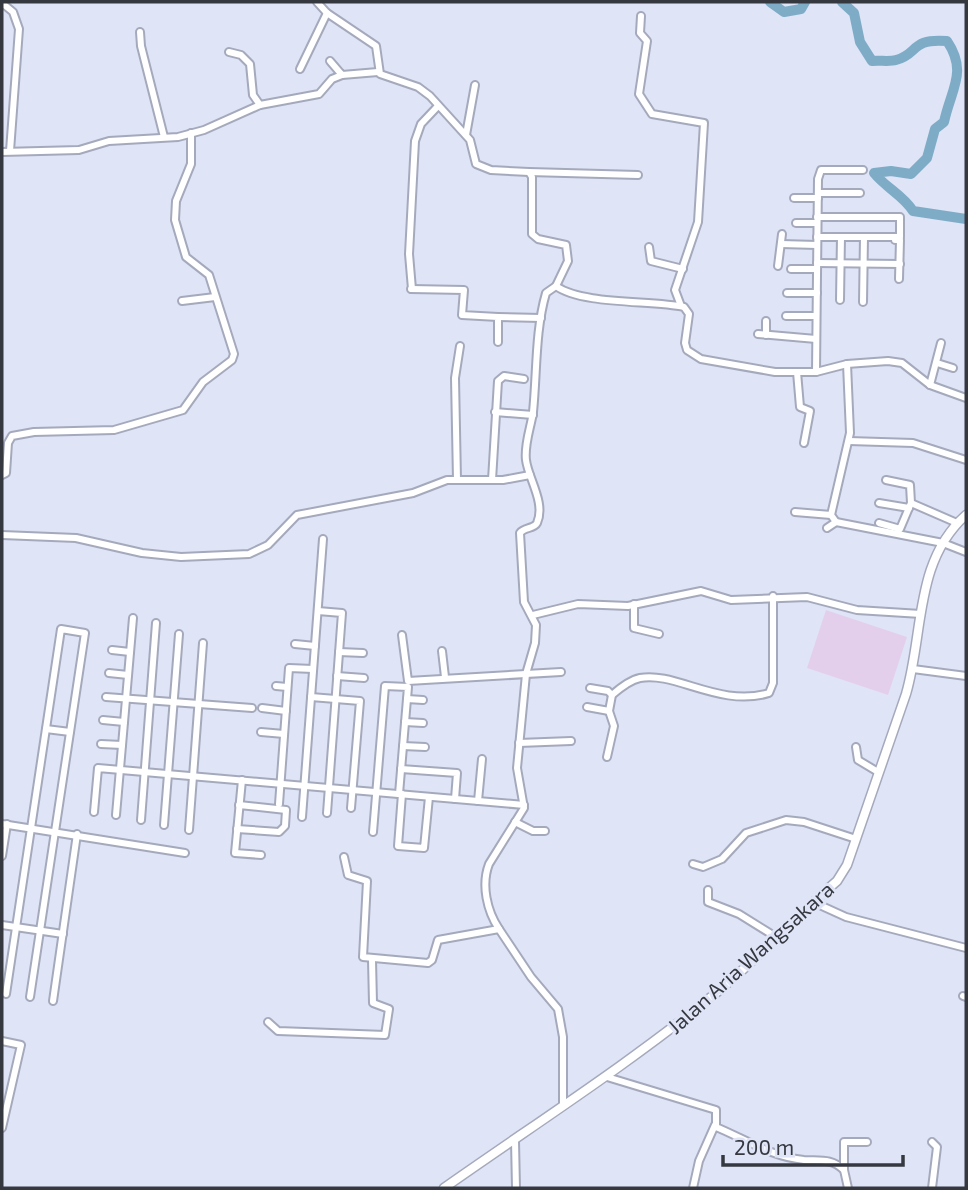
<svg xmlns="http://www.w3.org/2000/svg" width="968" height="1190" viewBox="0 0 968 1190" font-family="'Exo 2',sans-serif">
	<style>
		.green { fill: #e3cfec }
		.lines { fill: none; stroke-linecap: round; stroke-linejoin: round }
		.river { stroke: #7eacc6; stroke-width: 10 }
		.minor-casing { stroke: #a5a9bc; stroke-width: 10 }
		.tertiary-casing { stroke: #a5a9bc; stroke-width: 11 }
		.minor { stroke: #fff; stroke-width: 6 }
		.tertiary { stroke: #fff; stroke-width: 8 }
		.labels { text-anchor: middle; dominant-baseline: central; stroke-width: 6; stroke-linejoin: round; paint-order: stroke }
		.street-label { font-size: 21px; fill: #363840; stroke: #dfe4f7 }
	</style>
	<rect width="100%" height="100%" fill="#dfe4f7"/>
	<!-- green -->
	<polygon class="green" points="826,610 907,637 888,695 807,668"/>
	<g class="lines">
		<!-- river -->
		<g class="river">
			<polyline points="770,2 784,12 801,9 805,2"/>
			<path d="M842 2 854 13 860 42 872 61C879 60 889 62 896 60 919 54 910 38 947 41 968 72 951 89 944 122L935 129 927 158 911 174 891 171 874 173C886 188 903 195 913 211L966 219"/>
		</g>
		<defs>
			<g id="minor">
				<path d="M317 2 327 13 376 46 380 74 418 87 430 96 470 140 476 164 491 170 529 172 532 177V234L538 239 566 245 568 261 556 286C582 305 652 300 684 307L689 314 685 343 687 350 701 359 775 372H816L847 364 888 361 902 363 930 385 966 398"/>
				<polyline points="2,3 13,12 19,29 10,151"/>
				<polyline points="641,16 640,33 647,41 639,94 652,114 704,123 698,222 675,290 681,306"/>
				<polyline points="140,32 141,46 164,137"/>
				<polyline points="229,52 241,55 250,64 253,95 260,105"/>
				<polyline points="330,61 342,75 378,72"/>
				<polyline points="300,69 327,13"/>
				<polyline points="466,135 475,85"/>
				<polyline points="2,152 79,150 109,141 178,137 204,130 260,105 319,94 332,79 342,75"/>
				<polyline points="529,172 638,175"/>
				<polyline points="818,193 860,193"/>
				<polyline points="794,198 818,198"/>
				<polyline points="796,223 817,223"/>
				<polyline points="817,237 900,237 900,217 817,217"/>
				<polyline points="895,240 900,240 899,279"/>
				<polyline points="781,244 817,245"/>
				<polyline points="649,247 651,261 683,269"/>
				<polyline points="817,263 900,264"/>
				<polyline points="778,266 782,234"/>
				<polyline points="791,269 817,269"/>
				<polyline points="411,289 464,290 462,315 498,317 498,342"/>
				<polyline points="412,289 409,254 415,141 421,124 438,106"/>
				<polyline points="787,293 817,293"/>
				<polyline points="840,300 841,237"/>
				<polyline points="182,301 215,297"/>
				<polyline points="863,302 864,237"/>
				<polyline points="786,316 816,316"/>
				<polyline points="498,317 541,318"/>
				<polyline points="758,334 816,339"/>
				<polyline points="766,335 766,321"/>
				<polyline points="937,363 953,368"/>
				<polyline points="797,372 800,407 810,411 804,443"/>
				<polyline points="816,372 818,179 821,170 863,170"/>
				<polyline points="930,385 941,343"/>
				<polyline points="495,412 533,415"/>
				<polyline points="849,441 913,443 966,460"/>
				<polyline points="2,475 6,473 8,443 12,436 34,432 114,430 183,410 203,382 232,360 234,354 209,275 186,257 175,220 176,201 191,164 191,133"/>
				<polyline points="457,480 455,378 460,346"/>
				<polyline points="492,480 498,381 504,376 524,379"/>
				<polyline points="886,480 910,485 911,503 957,523"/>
				<polyline points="879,503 909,508"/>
				<polyline points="795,512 831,515"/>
				<polyline points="836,522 943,543 966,552"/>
				<polyline points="879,523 900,529 911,503"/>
				<polyline points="827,528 836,522 831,515 850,433 847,364"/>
				<polyline points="2,535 76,538 142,553 181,557 249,554 268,545 297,515 413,493 447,480 503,480 530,475"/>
				<polyline points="634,604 634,628 659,634"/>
				<polyline points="318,611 342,613 327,813"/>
				<polyline points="533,615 578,604 628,606 701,591 731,600 807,597 857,610 921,614"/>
				<polyline points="402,635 408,681 561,672"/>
				<polyline points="295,644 315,646"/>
				<polyline points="112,650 130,652"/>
				<polyline points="442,651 445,677"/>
				<polyline points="339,652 363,653"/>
				<polyline points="913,669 966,676"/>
				<polyline points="109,673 128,675"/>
				<polyline points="337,676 364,678"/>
				<polyline points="276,686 287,687"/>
				<polyline points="590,688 608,691 612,695"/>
				<polyline points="106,697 252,708"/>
				<polyline points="311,697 360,701 351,808"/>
				<polyline points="407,699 423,700"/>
				<polyline points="587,707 609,711"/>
				<polyline points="262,708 286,711"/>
				<polyline points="103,720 124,722"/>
				<polyline points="405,722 423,723"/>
				<polyline points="46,729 70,732"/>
				<polyline points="261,732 284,734"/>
				<polyline points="519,743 571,741"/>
				<polyline points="101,744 122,745"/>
				<polyline points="403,746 425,747"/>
				<polyline points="856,747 858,760 878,772"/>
				<path d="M607 757 614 726 609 711 612 695C620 688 630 680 640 678 675 671 720 708 769 693L773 683V596"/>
				<polyline points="401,769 457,773 455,799"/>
				<polyline points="242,780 235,853 261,855"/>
				<polyline points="402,794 398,846 424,848 429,797"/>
				<polyline points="478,801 482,759"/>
				<polyline points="279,804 289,668 313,669"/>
				<polyline points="94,812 98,768 524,805"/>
				<polyline points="116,815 133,618"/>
				<polyline points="302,817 323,539"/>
				<polyline points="141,820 156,623"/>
				<polyline points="515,822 533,831 545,831"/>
				<polyline points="2,824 185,853"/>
				<polyline points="164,825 179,634"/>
				<polyline points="237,829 279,832 285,826 286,810 239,805"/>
				<polyline points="189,830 203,643"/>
				<polyline points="373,832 385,686 408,687 399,794"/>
				<polyline points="2,856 7,824"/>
				<polyline points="344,857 348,875 367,881 363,957 428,963 432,960 438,940 499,929 531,977 558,1009 563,1037 563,1106"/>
				<polyline points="693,864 703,867 722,859 746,833 786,820 804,822 856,839"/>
				<polyline points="708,890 708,902 739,914 776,937"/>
				<polyline points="813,902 846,917 966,948"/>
				<polyline points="2,925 63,934"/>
				<path d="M499 929C487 911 481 885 489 864L524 808 517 768 526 674 535 643 536 625 524 602 520 533C524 527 534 529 537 523 546 503 528 478 526 460 524 444 531 427 533 412 537 373 535 331 546 293L556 286"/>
				<polyline points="6,994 61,629 85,633 30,997"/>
				<polyline points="963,996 966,997"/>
				<polyline points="53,1001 77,834"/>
				<polyline points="268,1022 278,1031 385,1035 389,1009 373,1003 372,960"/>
				<polyline points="2,1041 21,1045 2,1128"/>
				<path d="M607 1077 716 1110V1127C745 1139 772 1157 804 1160 821 1161 831 1158 844 1170L848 1188"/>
				<polyline points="515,1141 516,1188"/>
				<polyline points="844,1170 844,1142 867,1142"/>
				<polyline points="693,1188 699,1161 715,1125"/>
				<polyline points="932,1188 937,1147 932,1142"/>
			</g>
			<path id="tertiary" d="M444 1188C535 1124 629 1064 716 993 758 959 795 917 837 881L847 865 906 694C924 633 914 561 966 515"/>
		</defs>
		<!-- minor casing -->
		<use href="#minor" class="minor-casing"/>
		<!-- tertiary casing -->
		<use href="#tertiary" class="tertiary-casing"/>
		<!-- minor -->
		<use href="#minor" class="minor"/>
		<!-- tertiary -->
		<use href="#tertiary" class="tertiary"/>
	</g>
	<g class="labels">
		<!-- street labels -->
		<g class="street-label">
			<text transform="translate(750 957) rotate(-42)">Jalan Aria Wangsakara</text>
		</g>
	</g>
	<!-- border -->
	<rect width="968" height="1190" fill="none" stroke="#363840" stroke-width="7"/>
	<!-- scale -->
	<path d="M723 1155v10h180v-10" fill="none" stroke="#363840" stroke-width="3.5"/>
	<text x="734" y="1155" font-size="21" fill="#363840" stroke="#dfe4f7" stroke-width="5" paint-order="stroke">200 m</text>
</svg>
